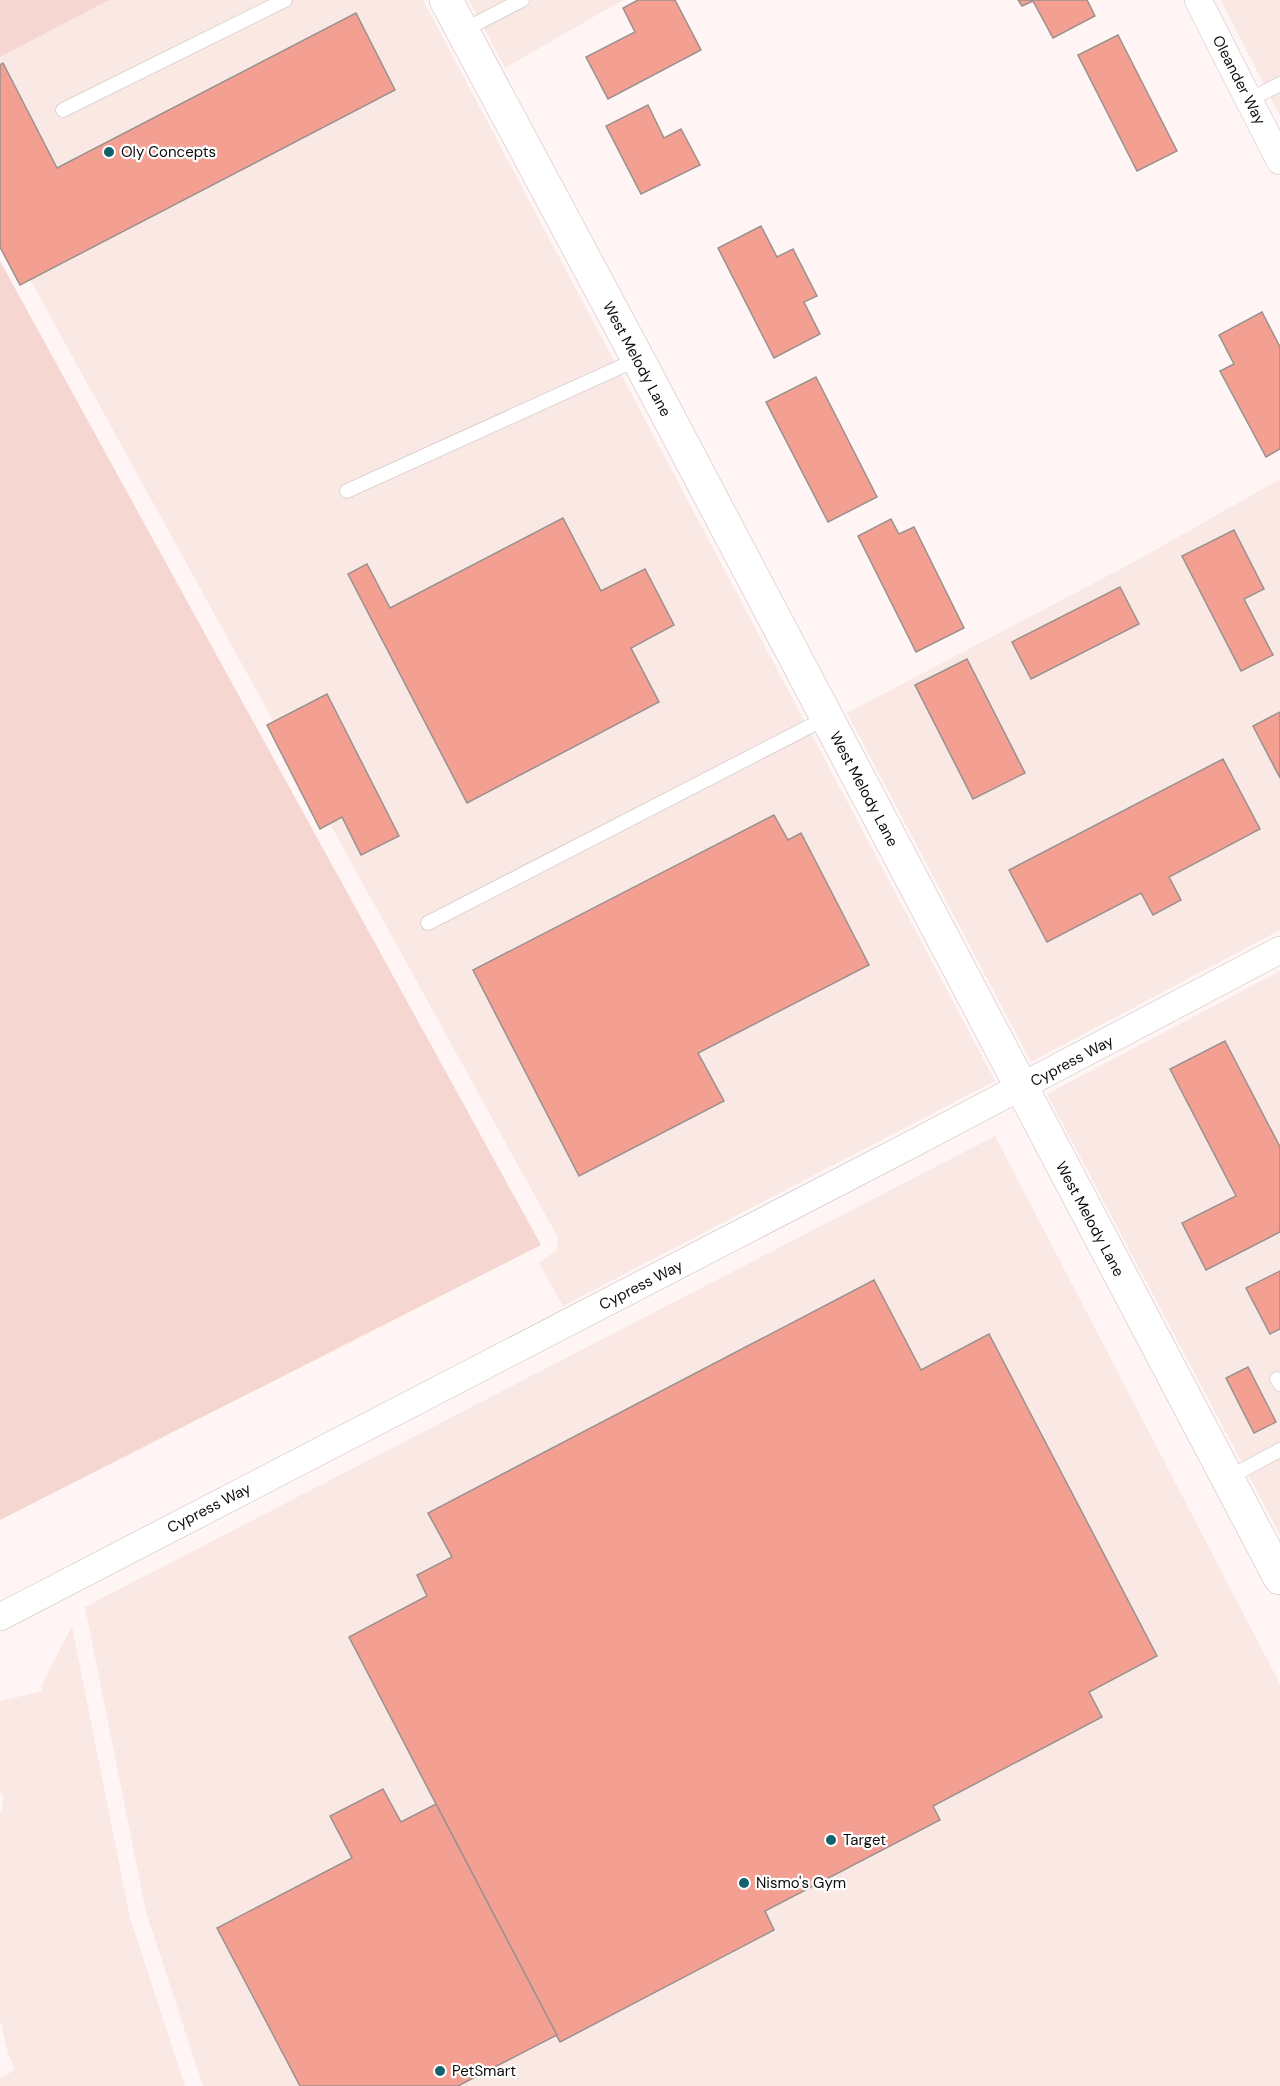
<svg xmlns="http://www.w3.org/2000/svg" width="1280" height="2086" viewBox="0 0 1280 2086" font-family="'DM Sans',sans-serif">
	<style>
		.built { fill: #fae8e5 }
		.green { fill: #f5d6d1 }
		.building { fill: #f3a093; stroke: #9a918f; stroke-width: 1.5 }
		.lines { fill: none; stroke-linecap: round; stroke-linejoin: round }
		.lane-casing { stroke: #c5bcba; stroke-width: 15 }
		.street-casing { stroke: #c5bcba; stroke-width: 28 }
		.secondary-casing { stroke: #c5bcba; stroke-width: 34 }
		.lane { stroke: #fff; stroke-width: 14 }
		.street { stroke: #fff; stroke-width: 27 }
		.secondary { stroke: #fff; stroke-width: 33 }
		.poi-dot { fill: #14616c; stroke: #fff; stroke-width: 2 }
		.labels { text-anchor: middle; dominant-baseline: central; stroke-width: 4.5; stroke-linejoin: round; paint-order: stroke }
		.street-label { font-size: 15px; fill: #0f0c0b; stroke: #fff }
		.poi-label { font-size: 15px; fill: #0f0c0b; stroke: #fff; text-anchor: start }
	</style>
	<rect width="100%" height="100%" fill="#fff5f4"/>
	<!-- built -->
	<g class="built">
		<polygon points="109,0 423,0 995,1081 563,1306 539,1263 556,1251 558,1241 557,1236 0,225 0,57"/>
		<polygon points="469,0 623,0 505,68"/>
		<polygon points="1221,0 1280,0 1280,116"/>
		<polygon points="1280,479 1280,930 1031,1062 847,713 1136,561"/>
		<polygon points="1280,971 1280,1535 1047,1094"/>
		<polygon points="995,1136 1280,1684 1280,2086 203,2086 146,1912 85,1607"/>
		<polygon points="72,1626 130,1918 185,2086 0,2086 0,2078 15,2070 8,2053 0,2019 0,1813 3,1805 3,1795 0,1792 0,1701 43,1691 41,1686"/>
	</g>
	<!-- green -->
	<g class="green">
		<polygon points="0,0 109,0 0,57"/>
		<polygon points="0,261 541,1245 0,1520"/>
	</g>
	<!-- building -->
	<g class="building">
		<polygon points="638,0 675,0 701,50 608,99 586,57 635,32 623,8"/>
		<polygon points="1018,0 1087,0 1095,16 1053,38 1033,1 1022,6"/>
		<polygon points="356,13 395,90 20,285 0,247 0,65 3,63 57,168"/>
		<polygon points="1118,35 1177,151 1137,171 1078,55"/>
		<polygon points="648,105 664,138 681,129 700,165 641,194 606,126"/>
		<polygon points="761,226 777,257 793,249 817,296 804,302 820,334 774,358 718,248"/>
		<polygon points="1262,312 1280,347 1280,449 1266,457 1220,371 1234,364 1219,335"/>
		<polygon points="816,377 877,497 828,522 766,402"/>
		<polygon points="563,518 601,591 645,569 674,625 631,648 659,702 467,803 348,574 367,564 390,608"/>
		<polygon points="891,519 899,534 914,527 964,628 916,652 858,536"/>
		<polygon points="1234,530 1264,589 1244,599 1273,655 1241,671 1182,556"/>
		<polygon points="1120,587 1139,624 1031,679 1012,642"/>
		<polygon points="967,659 1025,773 973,799 915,685"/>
		<polygon points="327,694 399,836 361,855 342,817 320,829 267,725"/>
		<polygon points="1280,712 1280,778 1253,726"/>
		<polygon points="1223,759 1260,829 1169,877 1181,900 1153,915 1141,893 1047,942 1009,870"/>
		<polygon points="774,815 788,840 801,833 869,965 698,1053 724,1101 579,1176 473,970"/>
		<polygon points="1225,1041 1280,1147 1280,1232 1206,1270 1182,1223 1236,1196 1170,1069"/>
		<polygon points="1280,1271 1280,1329 1270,1334 1246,1288"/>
		<polygon points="874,1280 921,1370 989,1334 1157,1656 1089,1692 1102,1717 933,1806 940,1820 765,1911 774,1930 560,2042 349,1637 427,1596 417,1575 452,1557 428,1513"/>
		<polygon points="1248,1367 1276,1422 1254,1433 1226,1378"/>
		<polygon points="383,1789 401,1822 436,1804 557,2035 458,2086 300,2086 217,1928 352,1858 330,1816"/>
	</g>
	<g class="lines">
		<defs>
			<g id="lane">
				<polyline points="462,31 522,0"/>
				<polyline points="1249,100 1280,84"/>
				<polyline points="63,110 285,0"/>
				<polyline points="347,491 638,359"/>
				<polyline points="428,923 826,718"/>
				<polyline points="1277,1379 1280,1384"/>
				<polyline points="1228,1478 1280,1450"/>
			</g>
			<g id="street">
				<polyline points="1198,0 1280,161"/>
				<polyline points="0,1617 918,1141 1280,950"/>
			</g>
			<polyline id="secondary" points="446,0 638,359 1280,1578"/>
		</defs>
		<!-- lane casing -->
		<use href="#lane" class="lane-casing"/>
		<!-- street casing -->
		<use href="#street" class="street-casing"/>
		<!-- secondary casing -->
		<use href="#secondary" class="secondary-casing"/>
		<!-- lane -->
		<use href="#lane" class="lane"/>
		<!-- street -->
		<use href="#street" class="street"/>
		<!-- secondary -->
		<use href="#secondary" class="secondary"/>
	</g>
	<!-- markers -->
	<g class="poi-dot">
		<circle cx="109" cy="152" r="6"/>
		<circle cx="831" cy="1840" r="6"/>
		<circle cx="744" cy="1883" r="6"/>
		<circle cx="440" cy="2071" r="6"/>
	</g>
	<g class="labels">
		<!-- street labels -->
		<g class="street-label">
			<text transform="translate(1239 80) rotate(63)">Oleander Way</text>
			<text transform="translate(637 359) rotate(62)">West Melody Lane</text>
			<text transform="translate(864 789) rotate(62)">West Melody Lane</text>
			<text transform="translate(1072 1061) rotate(-28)">Cypress Way</text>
			<text transform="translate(1090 1219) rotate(62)">West Melody Lane</text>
			<text transform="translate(641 1285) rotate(-27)">Cypress Way</text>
			<text transform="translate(209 1508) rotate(-27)">Cypress Way</text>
		</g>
		<!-- poi labels -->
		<g class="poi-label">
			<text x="121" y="152">Oly Concepts</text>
			<text x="843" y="1840">Target</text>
			<text x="756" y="1883">Nismo's Gym</text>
			<text x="452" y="2071">PetSmart</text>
		</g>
	</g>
</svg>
